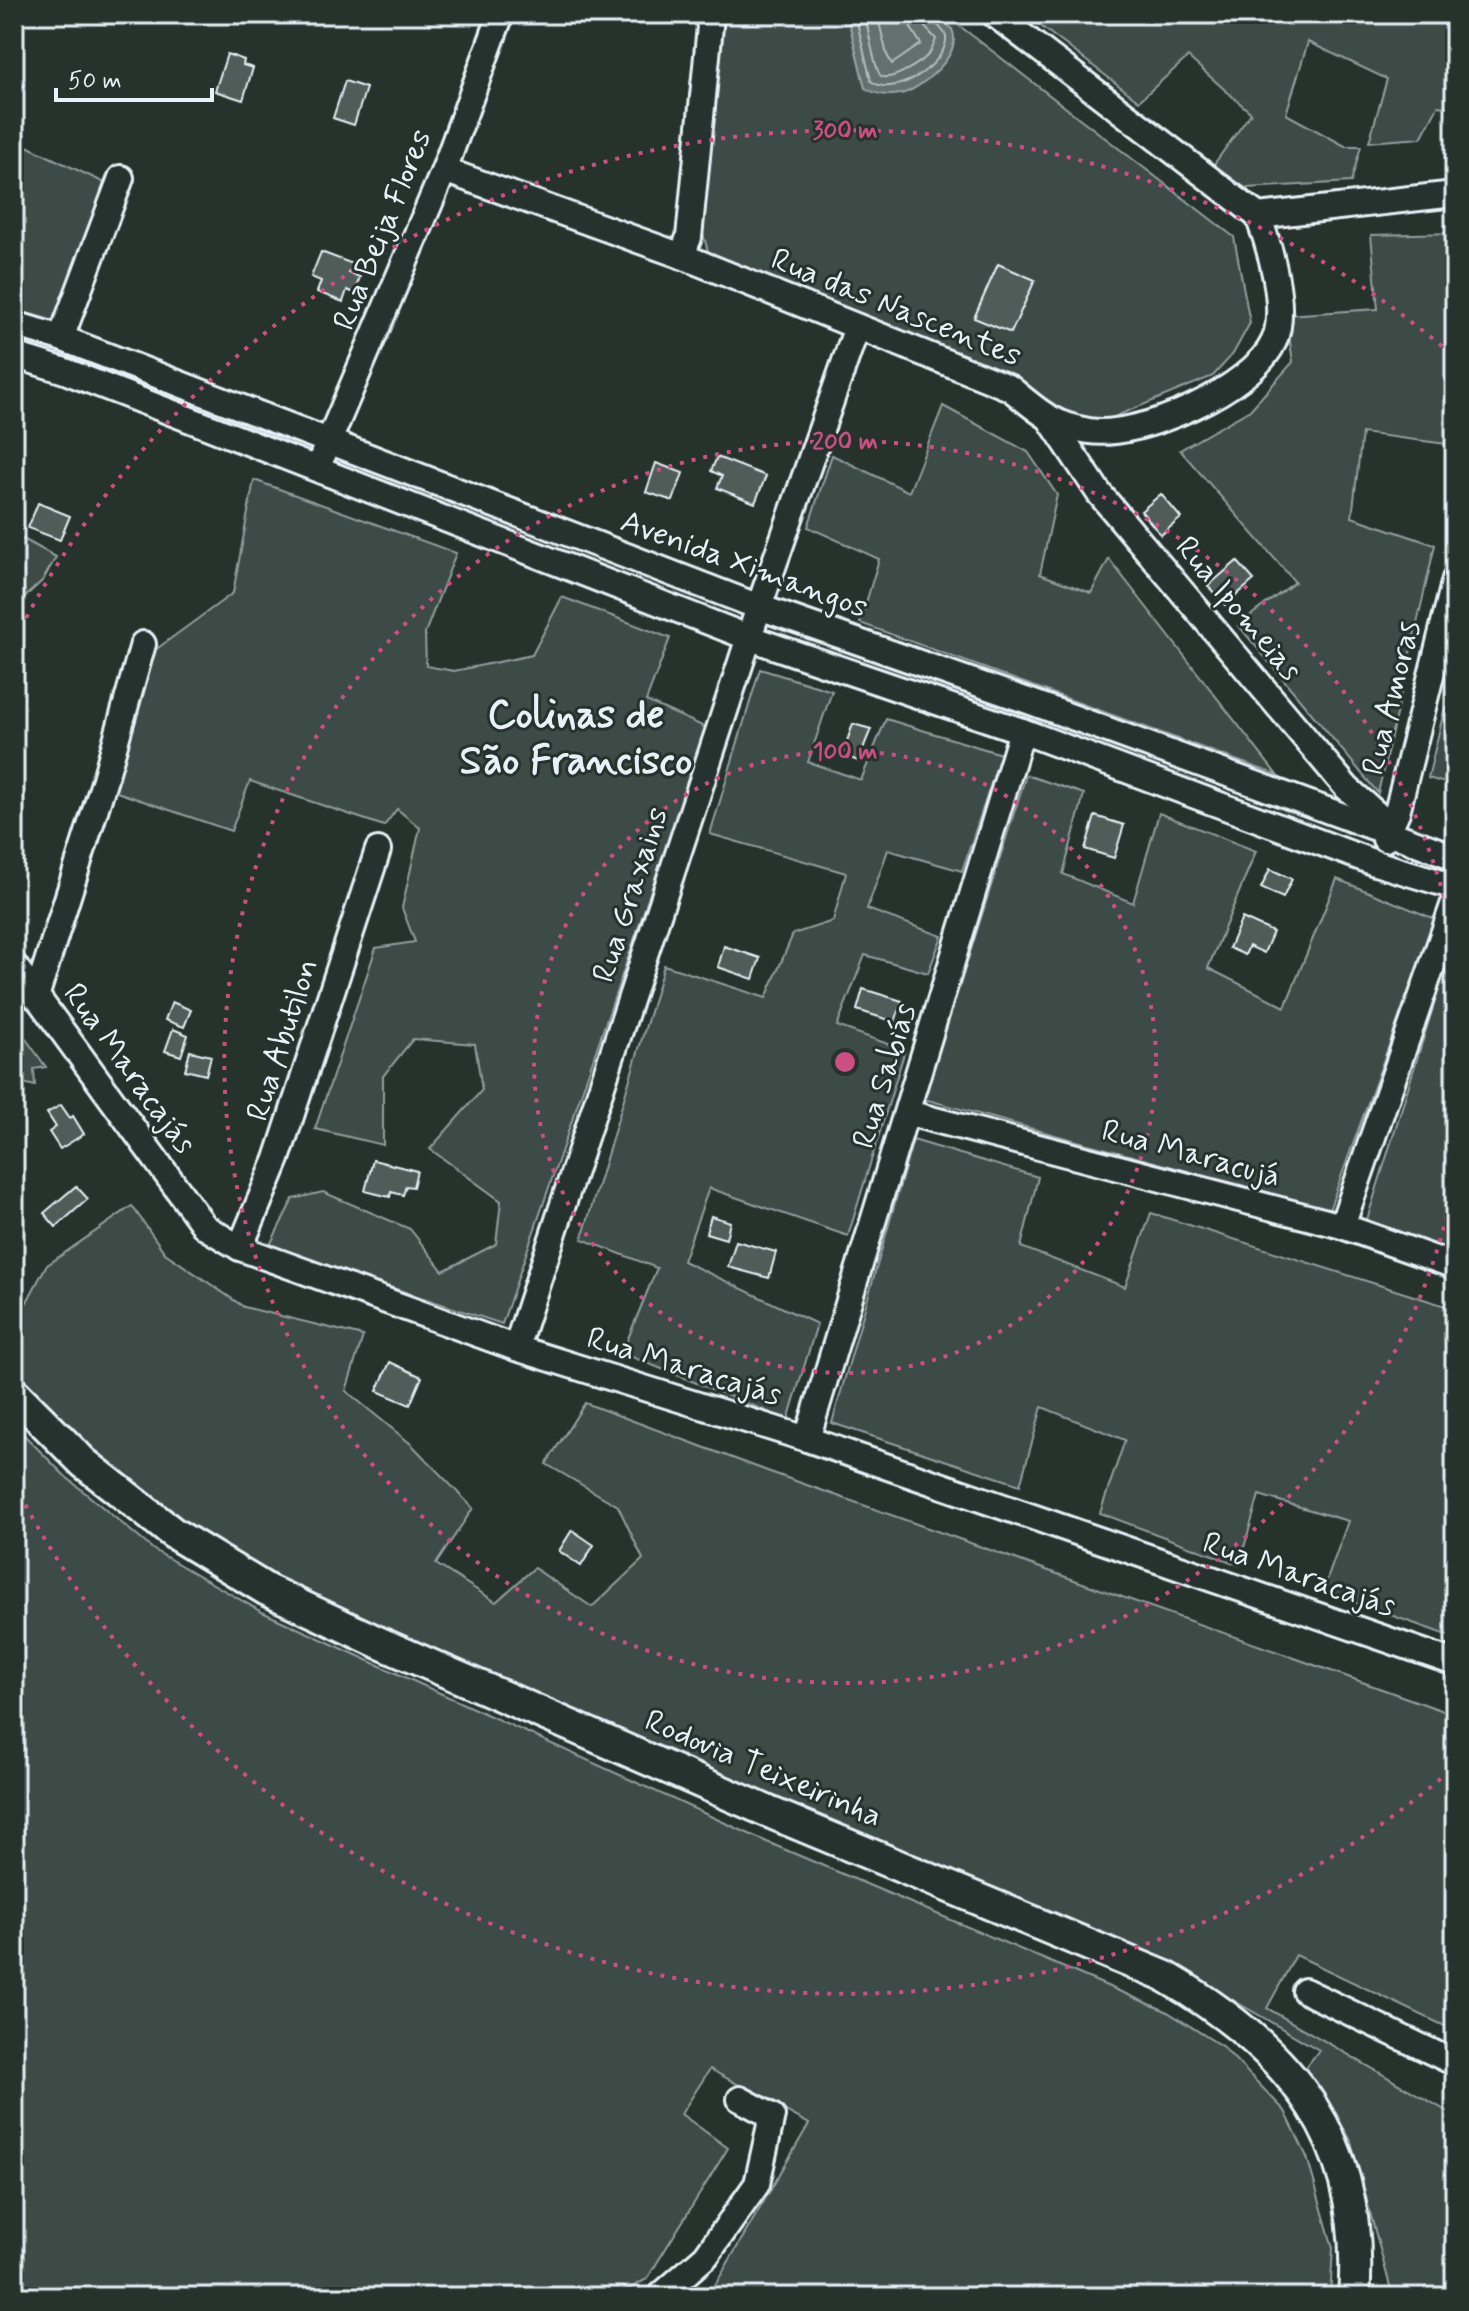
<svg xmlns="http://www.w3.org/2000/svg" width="1469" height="2311" viewBox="0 0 1469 2311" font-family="Mynerve,sans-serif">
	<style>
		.green { fill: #3e4b47; stroke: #939ea0; stroke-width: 2 }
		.water { fill: #636f6d; stroke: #98a3a5; stroke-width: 2 }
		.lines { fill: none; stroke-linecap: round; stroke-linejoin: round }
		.shore { stroke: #b3bdc0; stroke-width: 2 }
		.building { fill: #505c59; stroke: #e8f1f8; stroke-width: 2 }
		.minor-casing { stroke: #e8f1f8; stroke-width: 30 }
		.major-casing { stroke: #e8f1f8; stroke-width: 36 }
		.minor { stroke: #26332d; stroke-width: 24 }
		.major { stroke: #26332d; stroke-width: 30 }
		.ring { fill: none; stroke: #cc4e82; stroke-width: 4; stroke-dasharray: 4 8 }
		.labels { text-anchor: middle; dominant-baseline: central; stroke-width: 6; stroke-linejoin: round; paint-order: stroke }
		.street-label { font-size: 32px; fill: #e8f1f8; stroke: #26332d }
		.district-label { font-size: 40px; font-weight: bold; fill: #e8f1f8; stroke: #26332d }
		.centre { fill: #cc4e82; stroke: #26332d; stroke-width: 4 }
		.ring-label { font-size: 24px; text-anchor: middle; font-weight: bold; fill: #cc4e82; stroke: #26332d; stroke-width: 6; stroke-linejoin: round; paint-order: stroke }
	</style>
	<rect width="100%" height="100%" fill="#26332d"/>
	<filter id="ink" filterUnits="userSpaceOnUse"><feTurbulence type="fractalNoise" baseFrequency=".0125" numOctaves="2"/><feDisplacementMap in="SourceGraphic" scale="16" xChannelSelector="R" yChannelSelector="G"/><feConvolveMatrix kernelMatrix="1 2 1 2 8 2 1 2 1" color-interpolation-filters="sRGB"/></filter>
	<g filter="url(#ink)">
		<!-- green -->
		<g class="green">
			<polygon points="723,14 847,14 865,87 952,29 936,14 944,14 1234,237 1250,323 1233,354 1213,376 1102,422 1056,414 709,255 702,230"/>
			<polygon points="1025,14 1455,14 1455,108 1438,106 1421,138 1369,142 1387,79 1308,42 1286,114 1345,146 1361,146 1351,182 1246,188 1212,167 1251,113 1188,57 1139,101"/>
			<polygon points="14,140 107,184 55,326 14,312"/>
			<polygon points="1455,233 1455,445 1362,433 1352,517 1435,545 1378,793 1238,625 1295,582 1180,450 1250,410 1293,362 1286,315 1378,309 1371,235"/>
			<polygon points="943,406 1028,452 1057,495 1040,574 1091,593 1109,559 1277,775 860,623 879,559 808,527 832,455 909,492"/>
			<polygon points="254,480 456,553 425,633 426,666 454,671 532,655 562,597 670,638 646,701 707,728 502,1324 269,1247 293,1199 323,1192 410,1229 443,1271 496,1244 501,1201 430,1149 482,1090 475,1044 413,1039 383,1076 383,1145 315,1129 376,948 415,942 402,908 420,828 397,809 384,826 250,781 231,831 111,790 155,650 233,593"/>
			<polygon points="14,534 56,557 43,580 14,607"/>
			<polygon points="1455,665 1455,786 1428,778"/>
			<polygon points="760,669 832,691 808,762 861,780 886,719 1001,754 962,871 888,850 867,909 942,936 928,973 865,955 837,1026 905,1050 848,1236 709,1188 683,1261 817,1324 788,1420 622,1353 657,1268 582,1239 664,965 766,998 793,934 833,921 846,873 710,834"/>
			<polygon points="1026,775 1084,794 1063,874 1133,903 1159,813 1256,851 1208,968 1285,1007 1337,879 1435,919 1329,1210 924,1099"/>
			<polygon points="1455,937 1455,1255 1365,1226"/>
			<polygon points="14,1022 46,1067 34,1069 35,1086 19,1082 14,1084"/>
			<polygon points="913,1140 1038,1177 1021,1247 1125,1287 1151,1213 1455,1309 1455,1638 1323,1591 1348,1521 1259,1495 1239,1565 1100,1513 1125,1440 1042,1407 1020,1485 832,1423"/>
			<polygon points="132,1206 165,1253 244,1307 363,1336 346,1391 411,1444 473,1508 436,1564 496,1602 534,1568 592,1607 643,1559 618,1506 546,1464 585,1403 770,1472 1455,1715 1455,2031 1296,1955 1267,2008 1455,2116 1455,2297 1393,2297 1350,2139 1306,2067 1319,2050 1219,1992 1192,1973 1055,1912 783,1806 274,1579 173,1519 89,1452 14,1378 14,1326 46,1266"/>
			<polygon points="14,1425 65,1476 154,1550 262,1612 767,1842 1166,2011 1223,2047 1285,2111 1307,2157 1333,2248 1330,2297 708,2297 809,2124 710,2069 681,2114 728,2148 647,2279 614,2297 14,2297"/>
		</g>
		<!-- water -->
		<path class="water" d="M847 14H936C942 19 950 25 953 32 961 56 921 89 901 94 887 96 877 95 865 88Z"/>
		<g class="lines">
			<!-- shore -->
			<g class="shore">
				<path d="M855 14 871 81C893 99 943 66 946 41 948 30 933 25 931 14"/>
				<path d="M865 14C867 24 875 72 881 76 891 82 920 63 927 56 931 52 934 45 936 39L923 25 921 14"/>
				<polyline points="877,14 887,55 892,64 921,44 911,28 909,14"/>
			</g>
		</g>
		<!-- building -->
		<g class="building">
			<polygon points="227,54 244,60 243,65 253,68 243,100 215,91"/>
			<polygon points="345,81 366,88 354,125 333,118"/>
			<polygon points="321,252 353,264 349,273 360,277 354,293 347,290 343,302 317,292 321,281 311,277"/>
			<polygon points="998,264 1035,280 1011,333 974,318"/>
			<polygon points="717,457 766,476 755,503 717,488 722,476 711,471"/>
			<polygon points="656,463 683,473 673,501 646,492"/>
			<polygon points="1161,494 1181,518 1161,535 1141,511"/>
			<polygon points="38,503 70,516 60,540 28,528"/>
			<polygon points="1237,561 1254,580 1225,605 1208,586"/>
			<polygon points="853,724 871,729 858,761 842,755"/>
			<polygon points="1095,816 1124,825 1114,858 1085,849"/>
			<polygon points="1270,869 1292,879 1283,898 1261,888"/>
			<polygon points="1242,918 1273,932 1264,953 1249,946 1245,955 1229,948"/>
			<polygon points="724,946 760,958 753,979 718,967"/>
			<polygon points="863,989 902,1001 895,1022 857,1010"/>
			<polygon points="172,1002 191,1010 184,1027 165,1020"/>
			<polygon points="173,1029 188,1035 181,1056 165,1051"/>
			<polygon points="190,1051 211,1056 206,1075 185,1070"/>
			<polygon points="61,1105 70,1118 73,1116 84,1134 60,1149 49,1132 56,1127 47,1113"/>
			<polygon points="373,1160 417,1171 413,1187 406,1186 403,1195 391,1192 390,1197 365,1191"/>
			<polygon points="76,1186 88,1199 56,1227 44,1213"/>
			<polygon points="711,1216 730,1222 726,1239 706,1233"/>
			<polygon points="736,1241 776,1252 769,1278 728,1267"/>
			<polygon points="390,1362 422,1377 410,1405 377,1391"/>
			<polygon points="572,1530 594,1545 581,1566 559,1551"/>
		</g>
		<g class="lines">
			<defs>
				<g id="minor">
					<path d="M444 170 682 256 1010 388C1038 411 1052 425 1089 431 1139 439 1253 389 1274 341 1288 309 1270 247 1258 216L994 14"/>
					<polyline points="1258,216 1455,194"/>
					<polyline points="682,256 689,237 710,26 707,14"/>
					<polyline points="14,324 61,338 759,607 1031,702 1455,857"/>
					<polyline points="61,338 121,178"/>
					<polyline points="14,355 65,371 750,638 1022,731 1375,863 1455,887"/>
					<polyline points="1051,421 1099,493 1347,788 1390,826"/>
					<polyline points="323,455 444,170 501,14"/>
					<polyline points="1385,839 1397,812 1455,579"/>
					<polyline points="14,965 205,1227 240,1248 516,1348 807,1439 1455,1663"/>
					<polyline points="36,997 105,779 143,644"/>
					<polyline points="908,1113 1342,1226 1455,1266"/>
					<polyline points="1342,1226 1455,900"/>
					<polyline points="240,1248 277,1159 378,850"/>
					<polyline points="516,1348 759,607 857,327"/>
					<polyline points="807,1439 1022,731"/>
					<polyline points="1305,1991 1455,2063"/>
					<polyline points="659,2297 706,2256 757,2184 772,2116 740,2099"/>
				</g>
				<path id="major" d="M14 1393 84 1463 173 1533 267 1590 380 1643 776 1815 1166 1977C1294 2051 1366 2143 1354 2297"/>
			</defs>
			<!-- minor casing -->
			<use href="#minor" class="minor-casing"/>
			<!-- major casing -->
			<use href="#major" class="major-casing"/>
			<!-- minor -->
			<use href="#minor" class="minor"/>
			<!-- major -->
			<use href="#major" class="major"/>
		</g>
	</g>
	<!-- distance rings -->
	<g class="ring">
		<circle cx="845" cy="1062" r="311"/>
		<path d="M1455 1180A621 621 0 1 1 1455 944"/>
		<path d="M1450 1771A932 932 0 0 1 15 1485M15 639A932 932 0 0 1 1450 353"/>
	</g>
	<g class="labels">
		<!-- street labels -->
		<g class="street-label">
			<text transform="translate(383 230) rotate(-68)">Rua Beija Flores</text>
			<text transform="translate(896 308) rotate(22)">Rua das Nascentes</text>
			<text transform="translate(744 565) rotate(20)">Avenida Ximangos</text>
			<text transform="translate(1238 609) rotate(50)">Rua Ipomeias</text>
			<text transform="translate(1392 698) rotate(-76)">Rua Amoras</text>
			<text transform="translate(631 895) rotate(-72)">Rua Graxains</text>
			<text transform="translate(283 1040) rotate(-72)">Rua Abutilon</text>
			<text transform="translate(129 1069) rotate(54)">Rua Maracajás</text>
			<text transform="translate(885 1076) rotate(-73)">Rua Sabiás</text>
			<text transform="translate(1191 1154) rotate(15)">Rua Maracujá</text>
			<text transform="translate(684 1367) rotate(17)">Rua Maracajás</text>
			<text transform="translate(1299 1575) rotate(19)">Rua Maracajás</text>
			<text transform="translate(763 1769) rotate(23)">Rodovia Teixeirinha</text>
		</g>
		<!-- district labels -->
		<g class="district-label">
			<text x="576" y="716">Colinas de<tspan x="576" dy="46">São Francisco</tspan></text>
		</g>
	</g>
	<circle cx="845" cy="1062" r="12" class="centre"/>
	<g class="ring-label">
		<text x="845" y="138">300 m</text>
		<text x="845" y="449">200 m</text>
		<text x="845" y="759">100 m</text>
	</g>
	<!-- margin -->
	<rect width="1469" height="2311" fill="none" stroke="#26332d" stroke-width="48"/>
	<rect x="24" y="24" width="1421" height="2263" fill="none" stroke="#e8f1f8" stroke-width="3" filter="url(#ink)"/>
	<!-- scale -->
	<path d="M56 88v12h156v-12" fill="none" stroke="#e8f1f8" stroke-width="4"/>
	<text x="68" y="88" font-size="24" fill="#e8f1f8" stroke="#26332d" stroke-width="6" paint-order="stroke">50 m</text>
</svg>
